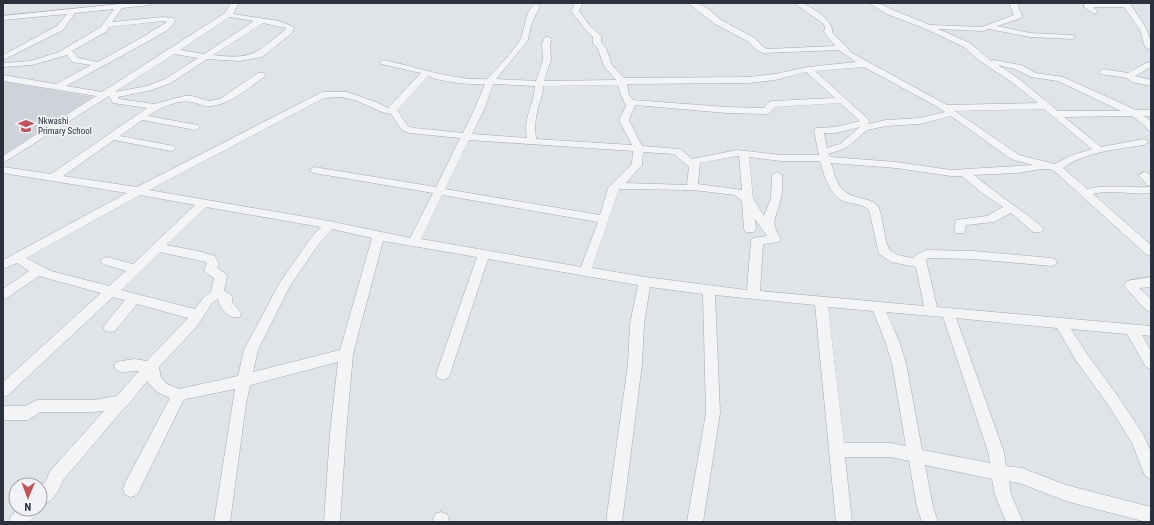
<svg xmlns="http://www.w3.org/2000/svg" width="1154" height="525" viewBox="0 0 1154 525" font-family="'Roboto Condensed',sans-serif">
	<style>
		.built { fill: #cfd2d9 }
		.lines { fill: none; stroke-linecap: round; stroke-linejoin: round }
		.minor-casing { stroke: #a6aab1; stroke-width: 1 }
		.minor { fill: #f3f4f6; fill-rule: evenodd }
		.labels { text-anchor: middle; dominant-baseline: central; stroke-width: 3.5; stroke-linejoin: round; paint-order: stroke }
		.far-poi-label { font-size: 9px; fill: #2b303d; stroke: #f0f2f5; text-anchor: start }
	</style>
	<rect width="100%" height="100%" fill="#e0e3e7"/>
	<!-- built -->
	<polygon class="built" points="3,81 93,97 3,155"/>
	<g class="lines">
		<defs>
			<g id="minor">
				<path d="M129 3H154L150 5 122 8 112 22 163 17 173 18 175 22 169 29 147 42 66 86 102 92 225 13 231 3H239L233 14 279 21 294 27 292 33 262 57 240 61 207 59 171 83 152 90 118 97 119 99 155 104 184 96H192L209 101 220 99 258 73H264L265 75 264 77C248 88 230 105 210 106 204 107 198 103 192 102 178 99 159 108 148 116L198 125 200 127 198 129 195 130 142 120 120 136 174 146 176 148 174 150 171 151 114 140 63 176 137 187 322 92H347L376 102 388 108 421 73 381 64 380 62 384 60C417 67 454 81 487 79 496 69 514 51 520 40 525 31 525 8 536 4L540 6 531 25 528 40 496 79 536 81 543 60 542 44 545 37H548L552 39 550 44 551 60 544 81 616 80 604 66 598 49 593 43V37L585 29 571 11 575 3H583L579 11 590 26 601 36V42L606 48 612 65 624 78 749 77 775 74 808 67 856 62 839 50 763 53 756 50 749 42 715 24 688 3H697L707 8 721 20 755 38 762 46 767 49 835 46 824 32 825 28 824 24 794 3C798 3 801 3 804 4 813 8 834 21 832 32L852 53 947 105 1038 103 1013 83 980 61 964 47 926 29 887 14 869 3H878L893 10 930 25 982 27 1014 15 1009 3H1017L1022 16 1021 18 997 26 1030 33 1072 35 1076 37 1072 39 1030 37 989 29 983 31 938 29 970 43 991 61 994 60 1021 65 1036 73 1063 77 1136 110H1151V116H1144L1151 121V131L1148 130 1144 125 1132 116 1064 117 1101 147 1144 139 1149 142 1144 145C1118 149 1084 152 1063 168L1087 189C1108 184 1129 188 1151 187V193C1132 195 1111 189 1093 194L1151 245V256L1147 255 1053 170C1042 167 1028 172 1016 173 1002 174 988 174 974 175 995 193 1019 208 1041 226L1043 229 1041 232H1033L1011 213 994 222 966 225 964 233H956L954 230 956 220 987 216 1003 207 982 193 962 176H951L896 168 831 163C837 183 839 193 860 198 866 199 872 201 877 205 880 209 881 215 882 220 888 248 883 254 914 258L916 255 926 250 973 251 1051 258 1055 259 1057 262 1055 265 1051 266 973 259 928 258 926 260 937 307 1151 326V336L1142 335 1151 351V369L1146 367 1127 334 1071 329 1087 354 1117 395 1143 434 1151 452V479L1145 476 1132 443 1107 403 1077 362 1057 328 956 318 1004 452 1006 466 1022 468 1066 485 1151 507V522H1146L1066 501 1022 484 1009 481 1011 494 1023 522H1006L995 495 992 479 925 465 933 507 938 522H922L917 507 909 461 891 457H845L852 522H836L815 305 715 295 720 413 703 522H687L706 413 703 294 650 287 644 324 642 364 622 522H606L628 364 630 324 638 285 488 259 450 374 448 378 443 380 438 378 436 374 477 257 383 241 353 354 346 433 340 522H324L330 433 338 362 250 385 246 404 230 522H214L235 389 186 399 183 401 137 495 131 497 125 495 123 489 125 483 170 398 157 392 147 381 128 405 126 406 63 480C59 492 52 502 40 507V488L46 481 50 471 104 411 93 412H40L28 420H3V406H25L37 400H93L117 396 139 371 121 372 116 370 114 366 116 362 134 359 147 361 188 318 137 304 115 331 110 332 105 331 103 327 125 300 113 297 8 395 3 397V382L101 293 39 276 7 298 3 300V289L29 271 17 263 3 269V260L127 193 3 173V167L51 174 147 108 113 103 109 96 3 163V156L96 96 3 81V75L56 84 91 65 72 62 67 55 32 65 3 67V63L31 61 59 52 101 27 114 9 75 13 63 30 3 60V55L57 26 67 14 3 20V16ZM229 17 254 21 204 54 180 50ZM163 21 167 22 141 38 98 62 78 58 72 51 107 31 109 27ZM263 23 286 28 285 30C256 53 253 60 213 55ZM174 54 198 58 165 79 147 86 115 92ZM998 65 1015 69 1031 77 1058 81 1121 111H1058L1019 79ZM864 67 936 106 945 112 920 118 886 120 868 124 870 121 868 119 815 71ZM806 72 835 98 772 101 769 102 764 108 727 107 633 100 629 95 627 84 749 83 775 80ZM428 76C441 82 470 85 485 84L474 110 463 133 414 128 408 126 397 110ZM493 84 535 86C534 106 523 116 527 138L472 134 484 110ZM618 85 621 95 626 106 619 120 632 145 536 139C535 130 535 121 537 112 539 103 543 96 543 86ZM324 98C331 98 339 96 346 98 362 100 375 112 391 114L402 130 409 133 460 138 436 187 314 167 309 170 314 173 433 193 410 238 329 221 149 190ZM840 103 860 121 836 127 816 128 814 130 819 155H781L737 150 692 159 680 149 642 146 629 120 635 105 727 113 767 114 770 113 775 107ZM1044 109 1092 149 1070 156 1055 164 1019 155 955 111ZM951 116 1011 159 1033 165 951 170 896 162 831 157 828 154 846 148 867 130 886 126 920 124ZM860 127 840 144 827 148 824 133H836ZM469 140 633 151 632 164 608 188 600 215 445 189ZM643 152 674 154 689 167 687 185 626 183 642 165ZM737 156H739L742 190 698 184 700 163ZM749 157 781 161H820C824 175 830 197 846 202 854 204 862 204 869 210L879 254 891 262 916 267 924 306 760 291 763 244 779 242 781 239C768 219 778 217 781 197 783 190 782 182 782 175L777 172 772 175 771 198 764 216 753 198ZM619 189 693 190 735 195 742 201 744 229 746 232H754L756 229 755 219 767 236 753 238 751 241 747 290 645 277 592 268ZM140 195 195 205 133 264 107 257 103 258 101 261 103 264 126 271 109 286 51 271 26 258ZM442 195 598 222 581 267 421 239ZM206 207 321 227 310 239 279 284 244 350 238 376 179 389 167 384 161 378 159 367 198 325 212 303 218 299C219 308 230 320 240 317L241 313 232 302V297L230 294 224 291 227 276 225 273 217 268 219 264 215 256 198 251 166 245ZM332 229 372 238 340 350 253 372 258 350 290 286 318 245ZM160 252 206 262 207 264 204 270 206 273 214 278 211 292 204 297 195 309 121 290ZM828 307 873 311 885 341 892 363 906 446 891 443H844ZM886 312 943 317 988 452 990 463 922 450 906 363 899 341Z"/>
				<path d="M1084 3H1130C1140 21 1151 28 1151 50L1145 47 1140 30 1124 7H1093L1098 12 1094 14 1084 7Z"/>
				<polygon points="1146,63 1151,63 1151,67 1135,76 1151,80 1151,86 1132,82 1127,78 1100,74 1099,72 1103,69 1128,73"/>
				<polygon points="1144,172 1148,173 1151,177 1151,186 1147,185 1139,175"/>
				<polygon points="1151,277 1151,287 1139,288 1151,299 1151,312 1146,310 1124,286 1127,281"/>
				<polygon points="18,509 38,509 36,515 29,522 9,522 11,516"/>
				<polygon points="441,512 447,514 449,520 449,522 432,522 435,514"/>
			</g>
		</defs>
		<!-- minor casing -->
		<use href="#minor" class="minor-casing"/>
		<!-- minor -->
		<use href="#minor" class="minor"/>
	</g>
	<!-- icons -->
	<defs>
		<symbol id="school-bare" viewBox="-9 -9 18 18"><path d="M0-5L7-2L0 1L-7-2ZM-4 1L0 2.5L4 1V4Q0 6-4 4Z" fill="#be545c" stroke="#f0f2f5" stroke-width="2.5" paint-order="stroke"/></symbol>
	</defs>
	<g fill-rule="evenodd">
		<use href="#school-bare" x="15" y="115" width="22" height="22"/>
	</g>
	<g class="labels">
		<!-- far-poi labels -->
		<g class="far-poi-label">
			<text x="38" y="121">Nkwashi<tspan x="38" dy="10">Primary School</tspan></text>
		</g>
	</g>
	<!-- border -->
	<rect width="1154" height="525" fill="none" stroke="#2b303d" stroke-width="8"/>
	<!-- north arrow -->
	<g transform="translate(28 497) rotate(181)"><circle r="19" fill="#f0f2f5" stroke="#a1a4ab"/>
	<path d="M0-3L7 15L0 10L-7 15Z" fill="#be545c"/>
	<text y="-6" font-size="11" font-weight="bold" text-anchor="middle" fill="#2b303d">N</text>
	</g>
</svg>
